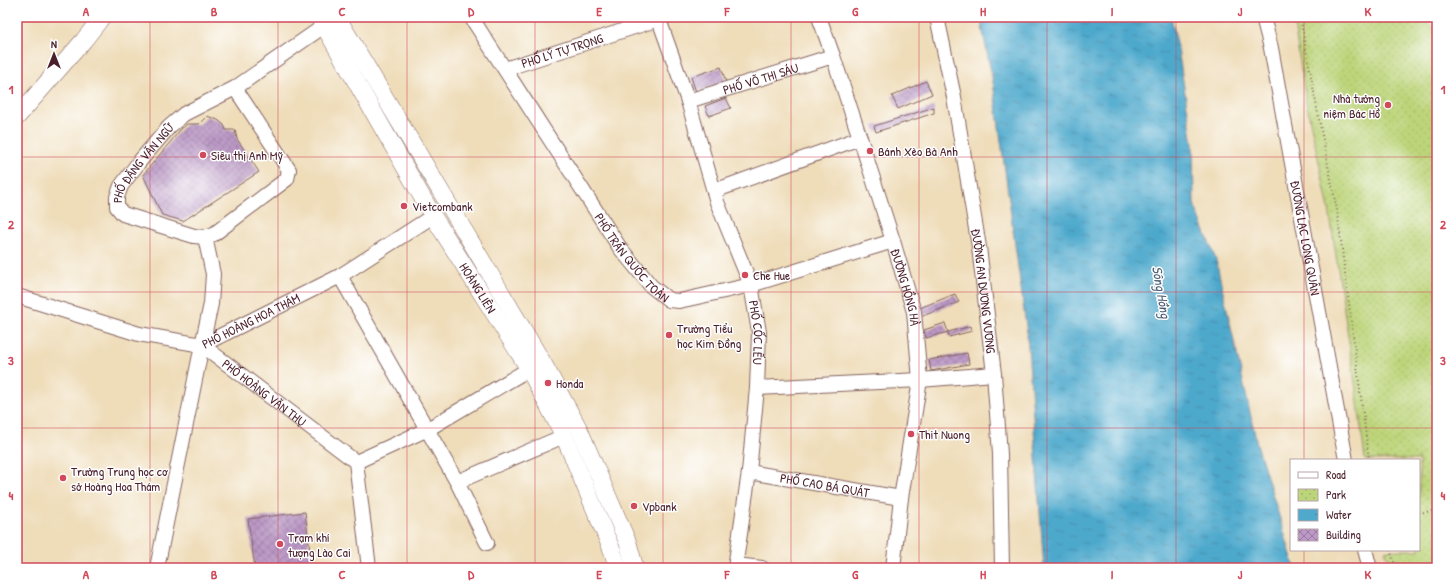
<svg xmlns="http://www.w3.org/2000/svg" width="1454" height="585" viewBox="0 0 1454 585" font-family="'Patrick Hand',sans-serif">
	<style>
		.park { fill: url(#park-dots); stroke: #847a52 }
		.water { fill: url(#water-ripples); stroke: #4c647c }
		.building { fill: url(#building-cross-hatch) }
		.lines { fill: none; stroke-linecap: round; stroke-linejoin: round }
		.minor-casing { stroke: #84625d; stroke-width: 16 }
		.major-casing { stroke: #84625d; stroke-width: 18 }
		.path { stroke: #84625d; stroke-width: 2; stroke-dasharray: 1 3; stroke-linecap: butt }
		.minor { stroke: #fff; stroke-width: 14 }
		.major { stroke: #fff; stroke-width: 17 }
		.grid { fill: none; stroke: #d1495b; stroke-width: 1; stroke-opacity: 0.55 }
		.poi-dot { fill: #d1495b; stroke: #fff; stroke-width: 1.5 }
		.labels { text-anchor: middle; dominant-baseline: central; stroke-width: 3; stroke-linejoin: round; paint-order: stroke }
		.street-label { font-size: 13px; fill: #4a1f2b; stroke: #fff }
		.poi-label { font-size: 13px; fill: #4a1f2b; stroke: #fff; text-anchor: start }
		.water-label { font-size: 14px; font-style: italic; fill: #4c5d73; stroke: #fff }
		.neatline { fill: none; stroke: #d1495b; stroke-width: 1.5 }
		.grid-label { font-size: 13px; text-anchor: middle; font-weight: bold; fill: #d1495b }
	</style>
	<defs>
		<pattern id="park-dots" width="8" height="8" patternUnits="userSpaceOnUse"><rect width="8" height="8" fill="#bdd57a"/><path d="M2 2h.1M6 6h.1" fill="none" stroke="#a4b66a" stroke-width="1.8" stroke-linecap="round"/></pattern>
		<pattern id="water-ripples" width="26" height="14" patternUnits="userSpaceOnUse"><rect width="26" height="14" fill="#4ea9cc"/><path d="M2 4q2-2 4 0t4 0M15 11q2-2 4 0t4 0" fill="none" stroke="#4389a6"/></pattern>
		<pattern id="building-cross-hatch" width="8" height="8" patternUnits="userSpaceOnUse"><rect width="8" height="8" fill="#bb98c6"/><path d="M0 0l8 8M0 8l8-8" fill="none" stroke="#9a7ba1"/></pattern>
	</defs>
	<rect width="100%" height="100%" fill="#fff"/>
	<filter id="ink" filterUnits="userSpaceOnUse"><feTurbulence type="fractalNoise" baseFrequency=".025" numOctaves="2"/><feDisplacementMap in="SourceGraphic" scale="8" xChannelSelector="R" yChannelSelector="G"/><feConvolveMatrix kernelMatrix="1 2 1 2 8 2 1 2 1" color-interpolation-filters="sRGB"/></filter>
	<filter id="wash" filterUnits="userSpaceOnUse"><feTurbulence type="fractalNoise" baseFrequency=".012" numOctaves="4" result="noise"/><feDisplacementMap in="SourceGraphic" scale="16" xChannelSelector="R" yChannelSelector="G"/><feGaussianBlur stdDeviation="0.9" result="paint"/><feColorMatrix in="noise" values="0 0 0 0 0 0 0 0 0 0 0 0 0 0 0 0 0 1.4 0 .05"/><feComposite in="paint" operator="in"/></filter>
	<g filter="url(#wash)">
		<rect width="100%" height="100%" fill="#efddba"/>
		<!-- park -->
		<polygon class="park" points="1293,17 1421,17 1437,31 1437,568 1392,568 1385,550 1419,550 1419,460 1365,460 1358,403 1329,209 1306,102"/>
		<!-- water -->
		<polygon class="water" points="980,17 1171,17 1177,43 1193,144 1194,204 1216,260 1257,444 1295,568 1044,568 1027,333 993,82"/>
		<g id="blocks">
			<!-- building -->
			<g class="building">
				<polygon points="721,67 726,82 696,92 691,77"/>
				<polygon points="926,81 932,94 898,109 892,96"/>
				<polygon points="726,98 731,108 709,116 705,106"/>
				<polygon points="934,107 934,113 876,132 874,126"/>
				<polygon points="207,116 218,120 224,125 226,130 235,130 237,139 259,172 183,221 162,215 143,175 181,129 187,124 199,124"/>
				<polygon points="955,294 959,302 920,317 917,309"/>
				<polygon points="945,323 948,332 926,338 924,330"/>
				<polygon points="971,326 972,331 949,337 948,332"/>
				<polygon points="967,353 969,364 931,371 929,360"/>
				<polygon points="305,512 312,568 255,568 248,519"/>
			</g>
		</g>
	</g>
	<g filter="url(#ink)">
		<use href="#blocks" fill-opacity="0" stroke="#84625d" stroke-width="1"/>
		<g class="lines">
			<defs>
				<g id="minor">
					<path id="s1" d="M471 17 620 248 651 286 669 300 679 301 693 298 751 285 893 241"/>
					<path id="s2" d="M658 17 688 101 717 202 751 285 759 332 757 388 749 472 735 568"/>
					<path id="s3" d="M819 17 833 56 860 138 893 241 914 312 920 380 901 498 893 568"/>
					<path id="s4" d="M937 17 954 97 979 247 994 374 1000 454 1002 568"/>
					<path id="s5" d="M1263 17 1271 48 1346 460"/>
					<path id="s6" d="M505 69 665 17"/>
					<path id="s7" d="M235 88 289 170 287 179 214 234 205 237 194 236 123 214 117 207V197L121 186 139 162 169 127 184 114 235 88 324 26"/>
					<path id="s8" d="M688 101 833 56"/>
					<polyline points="714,191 860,138"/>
					<polyline points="340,276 457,482 487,543"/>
					<path id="s9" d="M17 296 139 334 202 345 356 462 369 568"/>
					<polyline points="202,345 211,304 213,274 205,237"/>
					<polyline points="757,388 920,380 994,374"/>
					<polyline points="356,462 428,429 529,369"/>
					<path id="s10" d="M749 472 901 498"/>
					<polyline points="457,482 564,436"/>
					<polyline points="1365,550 1370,568"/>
					<polyline points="736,565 762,568"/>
					<path id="s11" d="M157 568 202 345 340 276 433 216"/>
				</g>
				<g id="major">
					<path id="s12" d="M319 17 433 216 529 369 564 436 612 550 618 568"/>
					<polyline points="337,17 543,363 579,429 628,543 635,568"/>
					<polyline points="17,117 84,40 102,17"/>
				</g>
			</defs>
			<!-- minor casing -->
			<use href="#minor" class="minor-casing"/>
			<!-- major casing -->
			<use href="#major" class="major-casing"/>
			<!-- path -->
			<g class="path">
				<polyline points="1300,17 1322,135 1337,210 1369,460"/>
				<polyline points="1419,513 1437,510"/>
				<polyline points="1390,550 1396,568"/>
			</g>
			<!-- minor -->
			<use href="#minor" class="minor"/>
			<!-- major -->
			<use href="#major" class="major"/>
		</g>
	</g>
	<!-- grid -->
	<path class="grid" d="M150 17V568M278 17V568M407 17V568M535 17V568M663 17V568M791 17V568M919 17V568M1047 17V568M1176 17V568M1304 17V460M17 157H1437M17 292H1437M17 428H1437M1304 550V568"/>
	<!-- markers -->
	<g class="poi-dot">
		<circle cx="1388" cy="105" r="4"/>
		<circle cx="870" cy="151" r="4"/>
		<circle cx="203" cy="155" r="4"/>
		<circle cx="404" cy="206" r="4"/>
		<circle cx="745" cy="275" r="4"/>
		<circle cx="669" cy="335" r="4"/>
		<circle cx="548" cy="383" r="4"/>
		<circle cx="911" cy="434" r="4"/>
		<circle cx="63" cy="478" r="4"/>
		<circle cx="634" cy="506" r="4"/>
		<circle cx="280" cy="544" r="4"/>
	</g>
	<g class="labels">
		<!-- street labels -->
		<g class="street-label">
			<text stroke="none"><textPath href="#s6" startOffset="60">PHỐ LÝ TỰ TRỌNG</textPath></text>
			<text stroke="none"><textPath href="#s8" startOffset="76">PHỐ VÕ THỊ SÁU</textPath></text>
			<text stroke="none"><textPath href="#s7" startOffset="355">PHỐ ĐẶNG VĂN NGỮ</textPath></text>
			<text stroke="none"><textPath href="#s5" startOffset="225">ĐƯỜNG LẠC LONG QUÂN</textPath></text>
			<text stroke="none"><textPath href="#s1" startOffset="290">PHỐ TRẦN QUỐC TOẢN</textPath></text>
			<text stroke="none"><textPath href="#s12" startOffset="314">HOÀNG LIÊN</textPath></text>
			<text stroke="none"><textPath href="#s3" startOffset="284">ĐƯỜNG HỒNG HÀ</textPath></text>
			<text stroke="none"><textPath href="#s4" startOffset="278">ĐƯỜNG AN DƯƠNG VƯƠNG</textPath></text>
			<text stroke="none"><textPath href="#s11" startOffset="282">PHỐ HOÀNG HOA THÁM</textPath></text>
			<text stroke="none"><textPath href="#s2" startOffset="332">PHỐ CỐC LẾU</textPath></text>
			<text stroke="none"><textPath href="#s9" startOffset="270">PHỐ HOÀNG VĂN THỤ</textPath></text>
			<text stroke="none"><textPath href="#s10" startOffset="77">PHỐ CAO BÁ QUÁT</textPath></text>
		</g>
		<!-- poi labels -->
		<g class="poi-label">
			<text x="1380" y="98" text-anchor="end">Nhà tưởng<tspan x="1380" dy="15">niệm Bác Hồ</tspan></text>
			<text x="878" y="151">Bánh Xèo Bà Anh</text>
			<text x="211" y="155">Siêu thị Anh Mỹ</text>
			<text x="412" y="206">Vietcombank</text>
			<text x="753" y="275">Che Hue</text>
			<text x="677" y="328">Trường Tiểu<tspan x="677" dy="15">học Kim Đồng</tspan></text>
			<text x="556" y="383">Honda</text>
			<text x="919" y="434">Thit Nuong</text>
			<text x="71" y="471">Trường Trung học cơ<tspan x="71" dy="15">sở Hoàng Hoa Thám</tspan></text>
			<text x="642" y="506">Vpbank</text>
			<text x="288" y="537">Trạm khí<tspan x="288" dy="15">tượng Lào Cai</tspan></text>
		</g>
		<!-- water labels -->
		<g class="water-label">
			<text transform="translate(1162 292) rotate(80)">Sông Hồng</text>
		</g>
	</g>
	<!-- margin -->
	<rect width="1454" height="585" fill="none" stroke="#fff" stroke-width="44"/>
	<!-- legend -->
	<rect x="1290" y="459" width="130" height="92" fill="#ffffff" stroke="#b7a5aa"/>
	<rect x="1298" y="472" width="20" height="6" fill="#ffffff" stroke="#b7a5aa"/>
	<text x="1326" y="479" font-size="12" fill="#4a1f2b">Road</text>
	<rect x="1298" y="489" width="20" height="12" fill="url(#park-dots)" stroke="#b7a5aa"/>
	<text x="1326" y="499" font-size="12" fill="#4a1f2b">Park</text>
	<rect x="1298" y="509" width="20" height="12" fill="url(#water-ripples)" stroke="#b7a5aa"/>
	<text x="1326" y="519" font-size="12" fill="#4a1f2b">Water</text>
	<rect x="1298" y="529" width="20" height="12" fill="url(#building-cross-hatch)" stroke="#b7a5aa"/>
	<text x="1326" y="539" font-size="12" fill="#4a1f2b">Building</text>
	<!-- north arrow -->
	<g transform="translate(54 54)" stroke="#ffffff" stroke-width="3" paint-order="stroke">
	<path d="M0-3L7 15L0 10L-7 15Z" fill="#4a1f2b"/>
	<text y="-6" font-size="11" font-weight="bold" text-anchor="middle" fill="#4a1f2b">N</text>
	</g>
	<rect x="22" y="22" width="1410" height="541" class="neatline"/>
	<g class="grid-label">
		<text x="86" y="16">A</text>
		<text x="214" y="16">B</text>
		<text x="342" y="16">C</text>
		<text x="471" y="16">D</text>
		<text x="599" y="16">E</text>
		<text x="727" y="16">F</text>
		<text x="855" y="16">G</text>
		<text x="983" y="16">H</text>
		<text x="1112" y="16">I</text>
		<text x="1240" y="16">J</text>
		<text x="1368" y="16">K</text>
		<text x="11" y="94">1</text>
		<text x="1443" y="94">1</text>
		<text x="11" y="229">2</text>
		<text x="1443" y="229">2</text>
		<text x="11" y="365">3</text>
		<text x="1443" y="365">3</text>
		<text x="11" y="500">4</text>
		<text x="1443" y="500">4</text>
		<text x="86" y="579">A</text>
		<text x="214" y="579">B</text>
		<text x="342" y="579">C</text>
		<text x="471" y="579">D</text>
		<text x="599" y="579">E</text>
		<text x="727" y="579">F</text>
		<text x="855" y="579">G</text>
		<text x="983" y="579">H</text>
		<text x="1112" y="579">I</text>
		<text x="1240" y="579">J</text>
		<text x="1368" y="579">K</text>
	</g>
</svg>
